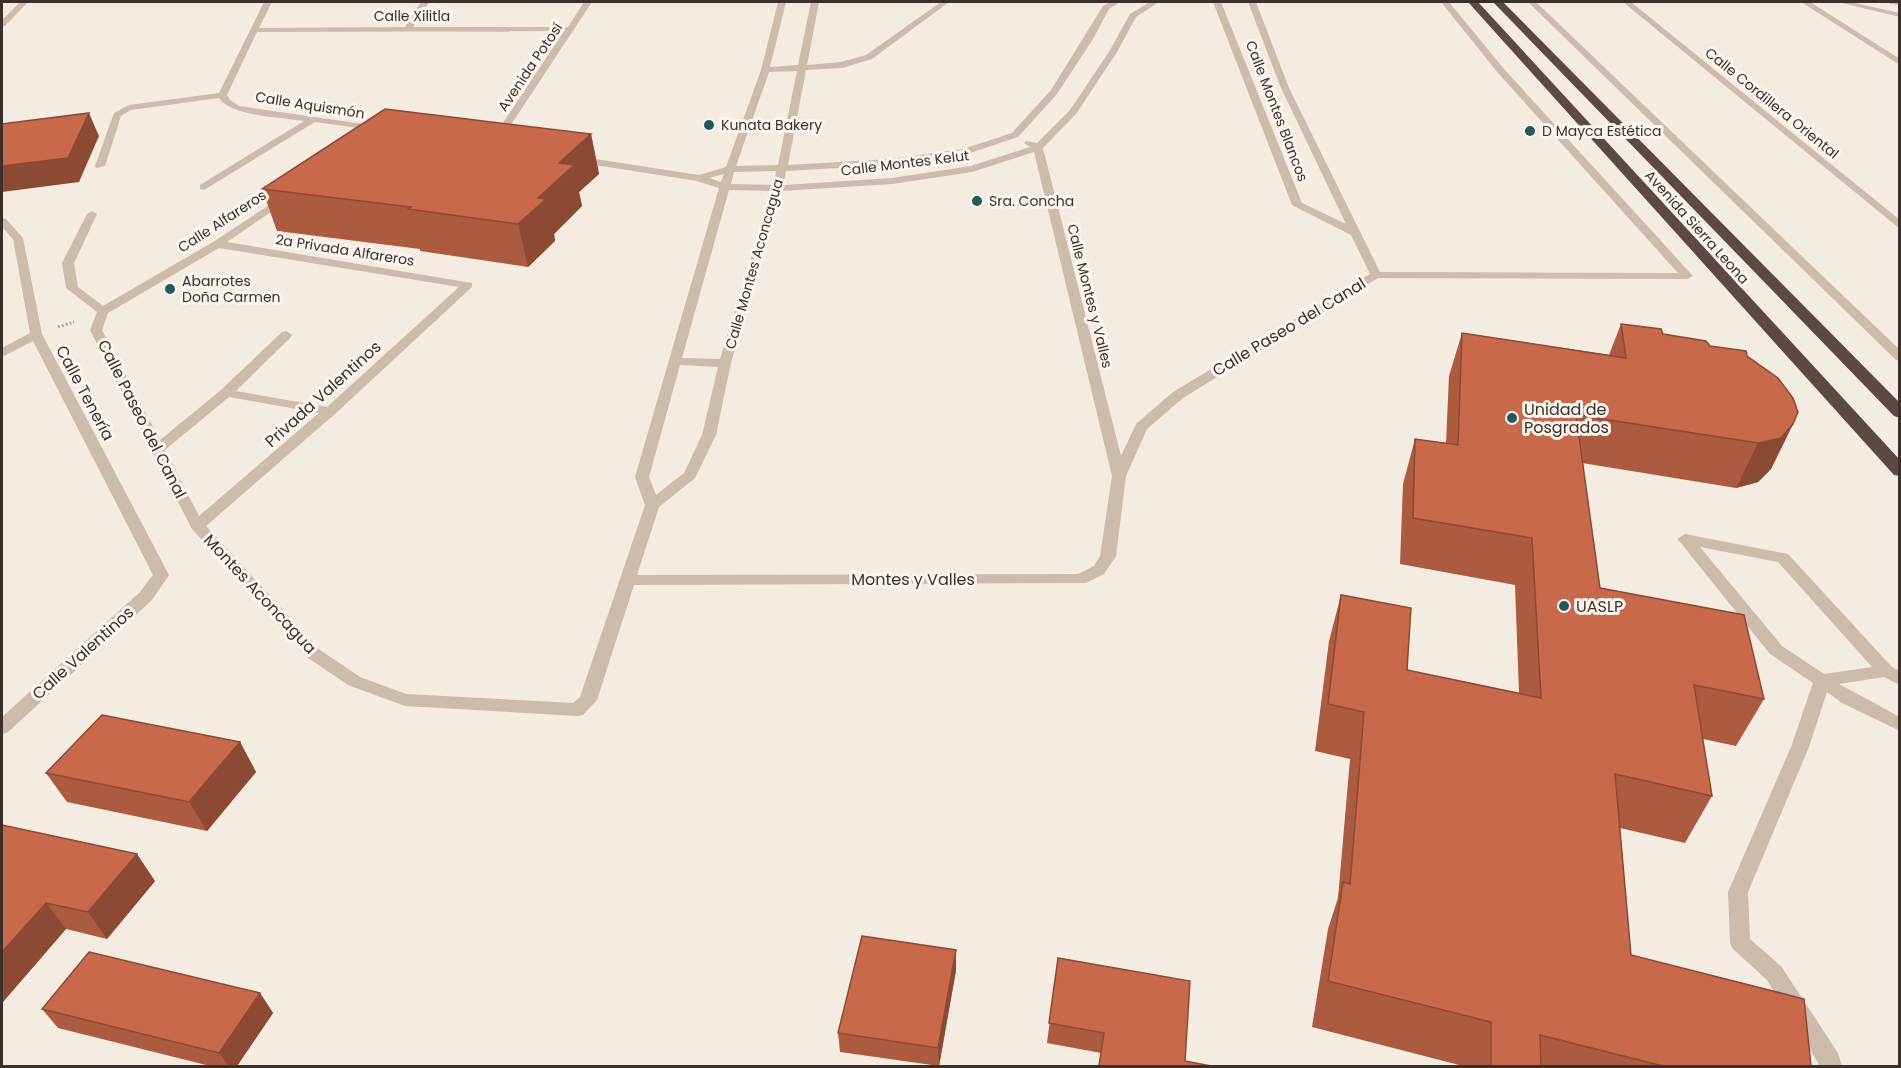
<svg xmlns="http://www.w3.org/2000/svg" width="1901" height="1068" viewBox="0 0 1901 1068" font-family="Poppins,sans-serif">
	<style>
		.lines { fill: none; stroke-linecap: round; stroke-linejoin: round }
		.path { stroke: #b9a596; stroke-width: 3; stroke-dasharray: 2 2; stroke-linecap: butt }
		.minor { fill: #cdbbac; fill-rule: evenodd }
		.highway { fill: #5c4a42; fill-rule: evenodd }
		.wall { fill: #ac5a40 }
		.shaded-wall { fill: #8c4a34 }
		.building { fill: #c8694b; stroke: #8c4a34; stroke-width: 1.5 }
		.poi-dot { fill: #1f5a5e; stroke: #fbf5ee; stroke-width: 2 }
		.labels { text-anchor: middle; dominant-baseline: central; stroke-width: 6; stroke-linejoin: round; paint-order: stroke }
		.far-street-label { font-size: 14px; fill: #3b302b; stroke: #fbf5ee }
		.far-poi-label { font-size: 14px; fill: #3b302b; stroke: #fbf5ee; text-anchor: start }
		.street-label { font-size: 16px; fill: #3b302b; stroke: #fbf5ee }
		.poi-label { font-size: 16px; fill: #3b302b; stroke: #fbf5ee; text-anchor: start }
	</style>
	<rect width="100%" height="100%" fill="#f4ebe1"/>
	<g class="lines">
		<!-- path -->
		<polyline class="path" points="58,327 74,322"/>
		<!-- minor -->
		<g class="minor">
			<polygon points="20,2 28,2 5,26 2,26 2,20"/>
			<path d="M264 2H272L259 28 405 27 421 2H429L413 27H568L584 2H592L499 143 491 141 564 31 257 32 227 95 230 100 239 106 377 126 382 129 380 131 315 122 204 190 200 189V185L304 121C284 118 230 116 219 98L131 110 121 116 105 166 96 168 95 166 114 113 129 105 219 93Z"/>
			<path d="M778 2H786L770 67 798 65 811 2H819L807 65 841 62 866 55 941 2H949L872 59 842 68 806 70 788 165 890 159 963 149 1012 133 1051 90 1103 6 1111 2H1120L1109 9 1093 39 1057 94 1018 137 964 155 890 165 786 171 784 185 892 178 971 166 1030 147 1024 143 1026 141 1037 143 1070 110 1109 52 1130 14 1150 2H1159L1136 17 1117 52 1076 114 1043 148 1121 456 1136 424 1173 392 1370 274 1351 235 1292 205 1213 2H1221L1302 203 1346 224 1281 88 1248 2H1256L1289 88 1380 272 1678 273 1498 73 1441 2H1449L1504 69 1693 276 1687 279 1378 278 1183 398 1147 429 1126 476 1116 556 1104 574 1086 583 634 585 597 700 583 715 577 716 405 706 348 685 308 658 192 529 90 330 97 312 66 288 62 263 87 214 92 211 97 214 74 263 78 287 103 306 213 242 286 194 290 195V199L227 242 472 283V287L335 414 206 526 320 650 360 677 406 694 573 703 580 697 645 505 635 477 719 188 697 181 576 162 571 159 576 156 699 175 726 167 761 70ZM797 71 778 165 736 166 769 72ZM1034 152 1112 476 1100 556 1094 566 1078 574 637 575 659 507 695 478 716 435 731 363 782 191 892 184 972 172ZM776 171 774 185 731 184 734 172ZM724 174 721 182 709 178ZM729 190 772 191 720 359 682 358ZM219 248 459 287 327 407 236 391 290 338 292 335 286 331 282 332 221 390 160 440 102 330 108 313ZM680 365 718 367 702 435 684 473 656 495 649 477ZM229 397 319 413 199 516 165 450Z"/>
			<polygon points="1528,2 1536,2 1900,350 1900,361 1896,360"/>
			<polygon points="1623,2 1631,2 1900,220 1900,229"/>
			<polygon points="1801,2 1810,2 1900,59 1900,65"/>
			<polygon points="1838,2 1850,2 1900,13 1900,17"/>
			<polygon points="1889,2 1900,2 1900,5 1890,4"/>
			<polygon points="2,218 6,219 23,238 42,334 169,575 152,600 8,732 2,734 2,717 140,592 153,575 33,341 2,357 2,348 30,333 13,239 2,227"/>
			<path d="M1685 534 1788 554 1892 667 1900 671V685L1884 677 1839 684 1900 717V731L1842 703 1827 692 1809 747 1748 892 1750 939 1781 966 1838 1053 1842 1066H1820L1767 980 1733 949 1730 943 1728 892 1791 747 1813 683 1770 654 1680 542 1677 539ZM1700 547 1778 562 1872 667 1824 674 1782 646Z"/>
		</g>
		<!-- highway -->
		<g class="highway">
			<polygon points="1468,2 1478,2 1900,460 1900,476 1894,475"/>
			<polygon points="1493,2 1503,2 1900,403 1900,418 1894,416"/>
		</g>
	</g>
	<!-- wall -->
	<g class="wall">
		<polygon points="591,134 599,174 579,192 582,206 554,234 555,241 528,267 420,251 420,249 277,231 262,189"/>
		<polygon points="1621,324 1747,356 1793,424 1771,469 1758,482 1736,488 1582,463 1600,588 1764,699 1736,746 1703,739 1712,796 1685,843 1620,828 1631,955 1811,1066 1463,1066 1312,1027 1328,929 1338,898 1350,759 1315,751 1329,641 1341,595 1407,670 1519,693 1515,585 1400,564 1403,484 1415,439 1446,443 1449,376 1462,333 1609,355"/>
		<polygon points="240,742 256,772 207,831 67,802 46,773"/>
		<polygon points="2,825 155,881 107,939 66,929 2,1003"/>
		<polygon points="1058,958 1185,1061 1101,1053 1047,1043"/>
		<polygon points="956,970 939,1066 840,1052 838,1033"/>
		<polygon points="260,993 273,1013 237,1066 210,1066 58,1028 42,1009"/>
	</g>
	<!-- shaded-wall -->
	<g class="shaded-wall">
		<polygon points="89,113 99,136 79,182 2,192 2,166"/>
		<polygon points="591,134 599,174 579,192 582,206 554,234 555,241 528,267 518,224 538,198 559,163"/>
		<polygon points="1793,424 1771,469 1758,482 1736,488 1758,443"/>
		<polygon points="240,742 256,772 207,831 189,802"/>
		<polygon points="137,854 155,881 107,939 88,912"/>
		<polygon points="46,903 66,929 2,1003 2,952"/>
		<polygon points="956,950 956,970 939,1066 938,1048"/>
		<polygon points="260,993 273,1013 237,1066 229,1066 219,1053"/>
	</g>
	<!-- building -->
	<g class="building">
		<polygon points="385,109 591,134 559,163 574,165 538,198 546,199 518,224 408,209 411,207 262,189"/>
		<polygon points="89,113 68,158 2,166 2,124"/>
		<polygon points="1621,324 1661,329 1663,334 1706,341 1710,346 1746,351 1747,356 1778,378 1793,398 1798,412 1793,424 1781,438 1758,443 1576,415 1600,588 1744,615 1764,699 1694,685 1712,796 1615,774 1631,955 1804,999 1811,1066 1663,1066 1540,1035 1541,1066 1491,1066 1491,1022 1328,981 1343,882 1350,884 1364,712 1328,704 1341,595 1411,608 1407,670 1541,698 1532,538 1413,518 1415,439 1458,445 1462,333 1626,358"/>
		<polygon points="102,715 240,742 189,802 46,773"/>
		<polygon points="2,825 137,854 88,912 46,903 2,952"/>
		<polygon points="862,936 956,950 938,1048 838,1033"/>
		<polygon points="89,952 260,993 219,1053 42,1009"/>
		<polygon points="1058,958 1190,981 1185,1061 1211,1066 1099,1066 1104,1033 1049,1023"/>
	</g>
	<!-- markers -->
	<g class="poi-dot">
		<circle cx="709" cy="125" r="6"/>
		<circle cx="1530" cy="131" r="6"/>
		<circle cx="977" cy="201" r="6"/>
		<circle cx="170" cy="289" r="6"/>
		<circle cx="1512" cy="418" r="6"/>
		<circle cx="1564" cy="606" r="6"/>
	</g>
	<g class="labels">
		<!-- far-street labels -->
		<g class="far-street-label">
			<text x="412" y="16">Calle Xilitla</text>
			<text transform="translate(530 67) rotate(-56)">Avenida Potosí</text>
			<text transform="translate(1772 103) rotate(39)">Calle Cordillera Oriental</text>
			<text transform="translate(310 105) rotate(9)">Calle Aquismón</text>
			<text transform="translate(1277 111) rotate(69)">Calle Montes Blancos</text>
			<text transform="translate(905 163) rotate(-7)">Calle Montes Kelut</text>
			<text transform="translate(222 221) rotate(-33)">Calle Alfareros</text>
			<text transform="translate(1697 227) rotate(48)">Avenida Sierra Leona</text>
			<text transform="translate(345 250) rotate(9)">2a Privada Alfareros</text>
			<text transform="translate(754 264) rotate(-74)">Calle Montes Aconcagua</text>
			<text transform="translate(1090 296) rotate(76)">Calle Montes y Valles</text>
		</g>
		<!-- far-poi labels -->
		<g class="far-poi-label">
			<text x="721" y="125">Kunata Bakery</text>
			<text x="1542" y="131">D Mayca Estética</text>
			<text x="989" y="201">Sra. Concha</text>
			<text x="182" y="281">Abarrotes<tspan x="182" dy="16">Doña Carmen</tspan></text>
		</g>
		<!-- street labels -->
		<g class="street-label">
			<text transform="translate(1289 327) rotate(-31)">Calle Paseo del Canal</text>
			<text transform="translate(85 393) rotate(62)">Calle Tenería</text>
			<text transform="translate(323 394) rotate(-42)">Privada Valentinos</text>
			<text transform="translate(142 419) rotate(63)">Calle Paseo del Canal</text>
			<text x="913" y="579">Montes y Valles</text>
			<text transform="translate(260 594) rotate(47)">Montes Aconcagua</text>
			<text transform="translate(83 653) rotate(-42)">Calle Valentinos</text>
		</g>
		<!-- poi labels -->
		<g class="poi-label">
			<text x="1524" y="409">Unidad de<tspan x="1524" dy="18">Posgrados</tspan></text>
			<text x="1576" y="606">UASLP</text>
		</g>
	</g>
	<!-- border -->
	<rect width="1901" height="1068" fill="none" stroke="#3b302b" stroke-width="6"/>
</svg>
